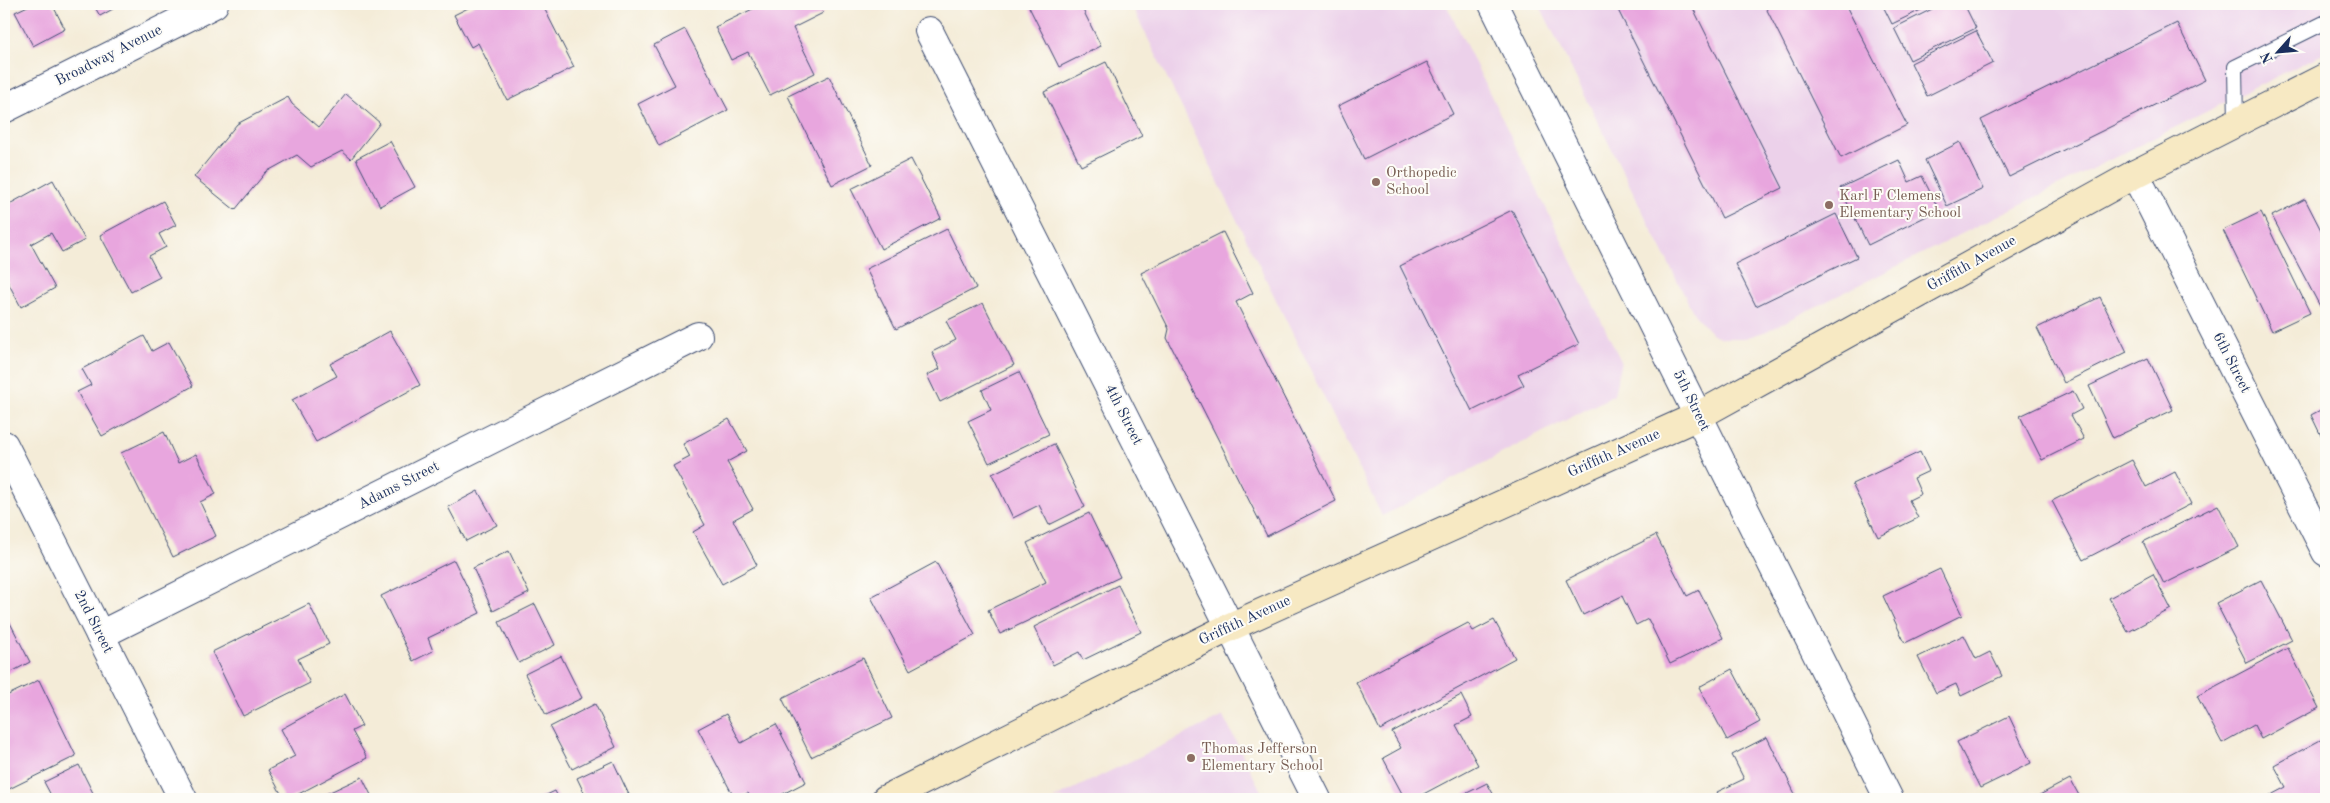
<svg xmlns="http://www.w3.org/2000/svg" width="2330" height="803" viewBox="0 0 2330 803" font-family="'Old Standard TT',serif">
	<style>
		.built { fill: #ecd1ea }
		.building { fill: #e8a6de }
		.lines { fill: none; stroke-linecap: round; stroke-linejoin: round }
		.service-casing { stroke: #3c4b70; stroke-width: 16 }
		.minor-casing { stroke: #3c4b70; stroke-width: 30 }
		.tertiary-casing { stroke: #3c4b70; stroke-width: 30 }
		.secondary-casing { stroke: #3c4b70; stroke-width: 30 }
		.service { stroke: #fff; stroke-width: 14 }
		.minor { stroke: #fff; stroke-width: 28 }
		.tertiary { stroke: #fff; stroke-width: 28 }
		.secondary { stroke: #f7e9c3; stroke-width: 28 }
		.education-dot { fill: #8d6e63; stroke: #fdfcf7; stroke-width: 2 }
		.labels { text-anchor: middle; dominant-baseline: central; stroke-width: 4; stroke-linejoin: round; paint-order: stroke }
		.street-label { font-size: 15px; fill: #1b2f5e; stroke: #fdfcf7 }
		.education-label { font-size: 15px; fill: #785e54; stroke: #fdfcf7; text-anchor: start }
	</style>
	<rect width="100%" height="100%" fill="#fdfcf7"/>
	<filter id="ink" filterUnits="userSpaceOnUse"><feTurbulence type="fractalNoise" baseFrequency=".02" numOctaves="2"/><feDisplacementMap in="SourceGraphic" scale="10" xChannelSelector="R" yChannelSelector="G"/><feConvolveMatrix kernelMatrix="1 2 1 2 8 2 1 2 1" color-interpolation-filters="sRGB"/></filter>
	<filter id="wash" filterUnits="userSpaceOnUse"><feTurbulence type="fractalNoise" baseFrequency=".0096" numOctaves="4" result="noise"/><feDisplacementMap in="SourceGraphic" scale="20" xChannelSelector="R" yChannelSelector="G"/><feGaussianBlur stdDeviation="1.12" result="paint"/><feColorMatrix in="noise" values="0 0 0 0 0 0 0 0 0 0 0 0 0 0 0 0 0 1.4 0 .05"/><feComposite in="paint" operator="in"/></filter>
	<g filter="url(#wash)">
		<rect width="100%" height="100%" fill="#f4ecd8"/>
		<!-- built -->
		<g class="built">
			<polygon points="1131,4 1446,4 1621,361 1614,395 1382,516"/>
			<polygon points="1539,4 2326,4 2326,52 1767,331 1745,338 1723,338 1712,334 1694,314"/>
			<polygon points="1223,716 1265,799 1053,799"/>
		</g>
		<g id="blocks">
			<!-- building -->
			<g class="building">
				<polygon points="32,4 52,4 65,29 33,46 15,12"/>
				<polygon points="93,4 122,4 100,16"/>
				<polygon points="476,4 542,4 574,67 507,100 478,43 471,47 454,15"/>
				<polygon points="763,4 819,4 823,13 793,28 815,73 770,95 748,52 731,60 715,27"/>
				<polygon points="1036,4 1080,4 1101,46 1059,67 1029,7"/>
				<polygon points="1615,4 1691,4 1783,188 1722,218"/>
				<polygon points="1764,4 1845,4 1907,125 1841,158"/>
				<polygon points="1882,4 1933,4 1892,24"/>
				<polygon points="1942,4 1964,4 1976,28 1910,60 1894,28"/>
				<polygon points="2177,23 2205,80 2009,177 1981,120"/>
				<polygon points="685,29 728,110 659,146 638,104 675,85 654,45"/>
				<polygon points="1976,31 1993,63 1927,96 1911,63"/>
				<polygon points="1106,62 1142,136 1081,166 1044,92"/>
				<polygon points="1427,62 1453,114 1364,159 1338,106"/>
				<polygon points="829,76 872,165 832,185 788,96"/>
				<polygon points="346,94 380,123 351,159 342,151 311,167 297,155 266,172 235,210 194,177 237,124 288,97 292,104 319,127"/>
				<polygon points="390,141 415,187 380,206 356,159"/>
				<polygon points="1960,142 1983,189 1947,206 1925,160"/>
				<polygon points="911,159 941,218 881,249 851,189"/>
				<polygon points="1899,160 1909,182 1922,176 1939,210 1868,245 1840,188"/>
				<polygon points="53,180 85,240 62,252 51,233 31,244 55,288 21,307 4,275 4,207"/>
				<polygon points="2305,199 2322,232 2326,229 2326,310 2323,312 2272,216"/>
				<polygon points="163,201 176,225 159,234 166,247 149,256 160,277 131,292 100,235"/>
				<polygon points="1512,210 1579,344 1518,374 1524,385 1472,411 1400,266"/>
				<polygon points="2261,212 2310,313 2272,331 2223,230"/>
				<polygon points="1836,214 1857,257 1756,306 1735,264"/>
				<polygon points="947,229 976,288 896,329 866,269"/>
				<polygon points="1223,232 1253,293 1236,302 1336,501 1267,536 1167,338 1169,329 1141,273"/>
				<polygon points="2100,297 2127,352 2064,383 2037,328"/>
				<polygon points="983,303 1014,365 940,402 927,375 940,369 932,352 956,340 946,321"/>
				<polygon points="390,331 420,385 316,442 292,400 337,376 330,364"/>
				<polygon points="144,336 152,351 169,342 193,386 102,436 77,392 91,385 82,369"/>
				<polygon points="2148,358 2173,410 2113,438 2089,386"/>
				<polygon points="1019,372 1049,434 989,463 968,421 991,410 982,390"/>
				<polygon points="2073,391 2082,409 2071,415 2084,439 2042,460 2020,416"/>
				<polygon points="2326,407 2326,446 2311,415"/>
				<polygon points="729,419 747,451 727,462 753,509 733,520 757,565 722,584 693,532 705,525 673,466 690,457 683,444"/>
				<polygon points="164,432 178,463 196,454 216,494 200,502 216,536 173,557 121,453"/>
				<polygon points="1054,444 1085,507 1049,525 1039,505 1013,518 992,474"/>
				<polygon points="1920,452 1929,471 1914,478 1921,494 1909,500 1918,518 1878,537 1852,484"/>
				<polygon points="2132,460 2146,487 2175,472 2191,504 2083,560 2052,501"/>
				<polygon points="478,491 497,525 466,541 448,507"/>
				<polygon points="2218,505 2239,547 2164,584 2143,542"/>
				<polygon points="1089,513 1120,577 1000,634 988,610 1046,582 1027,543"/>
				<polygon points="1656,535 1687,596 1699,590 1723,638 1670,664 1648,619 1636,625 1622,596 1583,615 1566,580"/>
				<polygon points="509,551 529,593 493,611 473,568"/>
				<polygon points="454,560 480,613 428,638 433,651 413,661 381,596"/>
				<polygon points="936,562 975,635 910,670 871,597"/>
				<polygon points="1940,569 1962,615 1905,643 1883,596"/>
				<polygon points="2153,574 2171,609 2128,632 2109,598"/>
				<polygon points="2261,580 2292,640 2247,663 2216,603"/>
				<polygon points="1118,585 1141,632 1083,660 1079,652 1053,665 1034,627"/>
				<polygon points="309,604 329,644 298,659 310,683 243,716 212,652"/>
				<polygon points="535,604 555,645 519,663 499,622"/>
				<polygon points="4,611 30,662 4,676"/>
				<polygon points="1494,620 1515,658 1380,730 1356,682 1468,623 1473,631"/>
				<polygon points="1964,635 1976,659 1990,652 2002,676 1961,696 1956,684 1936,693 1918,657"/>
				<polygon points="2288,648 2319,708 2261,739 2254,725 2222,743 2197,696"/>
				<polygon points="561,656 582,698 546,715 525,674"/>
				<polygon points="863,658 892,718 811,757 782,698"/>
				<polygon points="1732,669 1760,722 1727,740 1699,687"/>
				<polygon points="39,680 76,756 5,791 4,697"/>
				<polygon points="345,694 362,726 352,731 367,758 289,799 284,799 268,770 295,756 281,729"/>
				<polygon points="1461,695 1472,717 1456,725 1478,765 1414,799 1405,799 1383,758 1401,748 1392,732"/>
				<polygon points="595,704 616,747 572,769 550,727"/>
				<polygon points="726,714 741,743 776,724 806,782 773,799 751,799 748,793 735,799 698,729"/>
				<polygon points="2009,716 2031,763 1980,788 1957,742"/>
				<polygon points="1767,737 1795,794 1785,799 1721,799 1717,792 1744,779 1732,755"/>
				<polygon points="2326,737 2326,799 2270,799 2269,796 2286,787 2274,765"/>
				<polygon points="613,761 631,799 587,799 577,778"/>
				<polygon points="79,765 96,799 53,799 44,782"/>
				<polygon points="362,777 373,799 315,799"/>
				<polygon points="2070,779 2081,799 2032,799"/>
				<polygon points="1487,783 1496,799 1455,799"/>
				<polygon points="555,791 559,799 538,799"/>
			</g>
		</g>
	</g>
	<g filter="url(#ink)">
		<use href="#blocks" fill-opacity="0" stroke="#3c4b70" stroke-width="1"/>
		<g class="lines">
			<defs>
				<polyline id="service" points="2236,123 2235,67 2326,22"/>
				<g id="minor">
					<polyline points="1493,4 1889,799"/>
					<polyline points="929,31 1317,799"/>
					<polyline points="2135,174 2326,552"/>
					<polyline points="4,445 183,799"/>
					<polyline points="100,635 698,336"/>
				</g>
				<polyline id="tertiary" points="4,109 214,4"/>
				<polyline id="secondary" points="886,799 1230,627 1698,416 2135,174 2326,77"/>
			</defs>
			<!-- service casing -->
			<use href="#service" class="service-casing"/>
			<!-- minor casing -->
			<use href="#minor" class="minor-casing"/>
			<!-- tertiary casing -->
			<use href="#tertiary" class="tertiary-casing"/>
			<!-- secondary casing -->
			<use href="#secondary" class="secondary-casing"/>
			<!-- service -->
			<use href="#service" class="service"/>
			<!-- minor -->
			<use href="#minor" class="minor"/>
			<!-- tertiary -->
			<use href="#tertiary" class="tertiary"/>
			<!-- secondary -->
			<use href="#secondary" class="secondary"/>
		</g>
	</g>
	<!-- markers -->
	<g class="education-dot">
		<circle cx="1376" cy="182" r="5"/>
		<circle cx="1829" cy="205" r="5"/>
		<circle cx="1191" cy="758" r="5"/>
	</g>
	<g class="labels">
		<!-- street labels -->
		<g class="street-label">
			<text transform="translate(109 56) rotate(-27)">Broadway Avenue</text>
			<text transform="translate(1972 264) rotate(-29)">Griffith Avenue</text>
			<text transform="translate(2231 363) rotate(63)">6th Street</text>
			<text transform="translate(1691 401) rotate(64)">5th Street</text>
			<text transform="translate(1123 415) rotate(63)">4th Street</text>
			<text transform="translate(1614 454) rotate(-24)">Griffith Avenue</text>
			<text transform="translate(399 486) rotate(-27)">Adams Street</text>
			<text transform="translate(1245 621) rotate(-25)">Griffith Avenue</text>
			<text transform="translate(93 622) rotate(63)">2nd Street</text>
		</g>
		<!-- education labels -->
		<g class="education-label">
			<text x="1386" y="173">Orthopedic<tspan x="1386" dy="17">School</tspan></text>
			<text x="1839" y="196">Karl F Clemens<tspan x="1839" dy="17">Elementary School</tspan></text>
			<text x="1201" y="749">Thomas Jefferson<tspan x="1201" dy="17">Elementary School</tspan></text>
		</g>
	</g>
	<!-- margin -->
	<rect width="2330" height="803" fill="none" stroke="#fdfcf7" stroke-width="20"/>
	<!-- north arrow -->
	<g transform="translate(2278 52) rotate(243)" stroke="#fdfcf7" stroke-width="4" paint-order="stroke">
	<path d="M0-4L9 19L0 12L-9 19Z" fill="#1b2f5e"/>
	<text y="-8" font-size="14" font-weight="bold" text-anchor="middle" fill="#1b2f5e">N</text>
	</g>
</svg>
